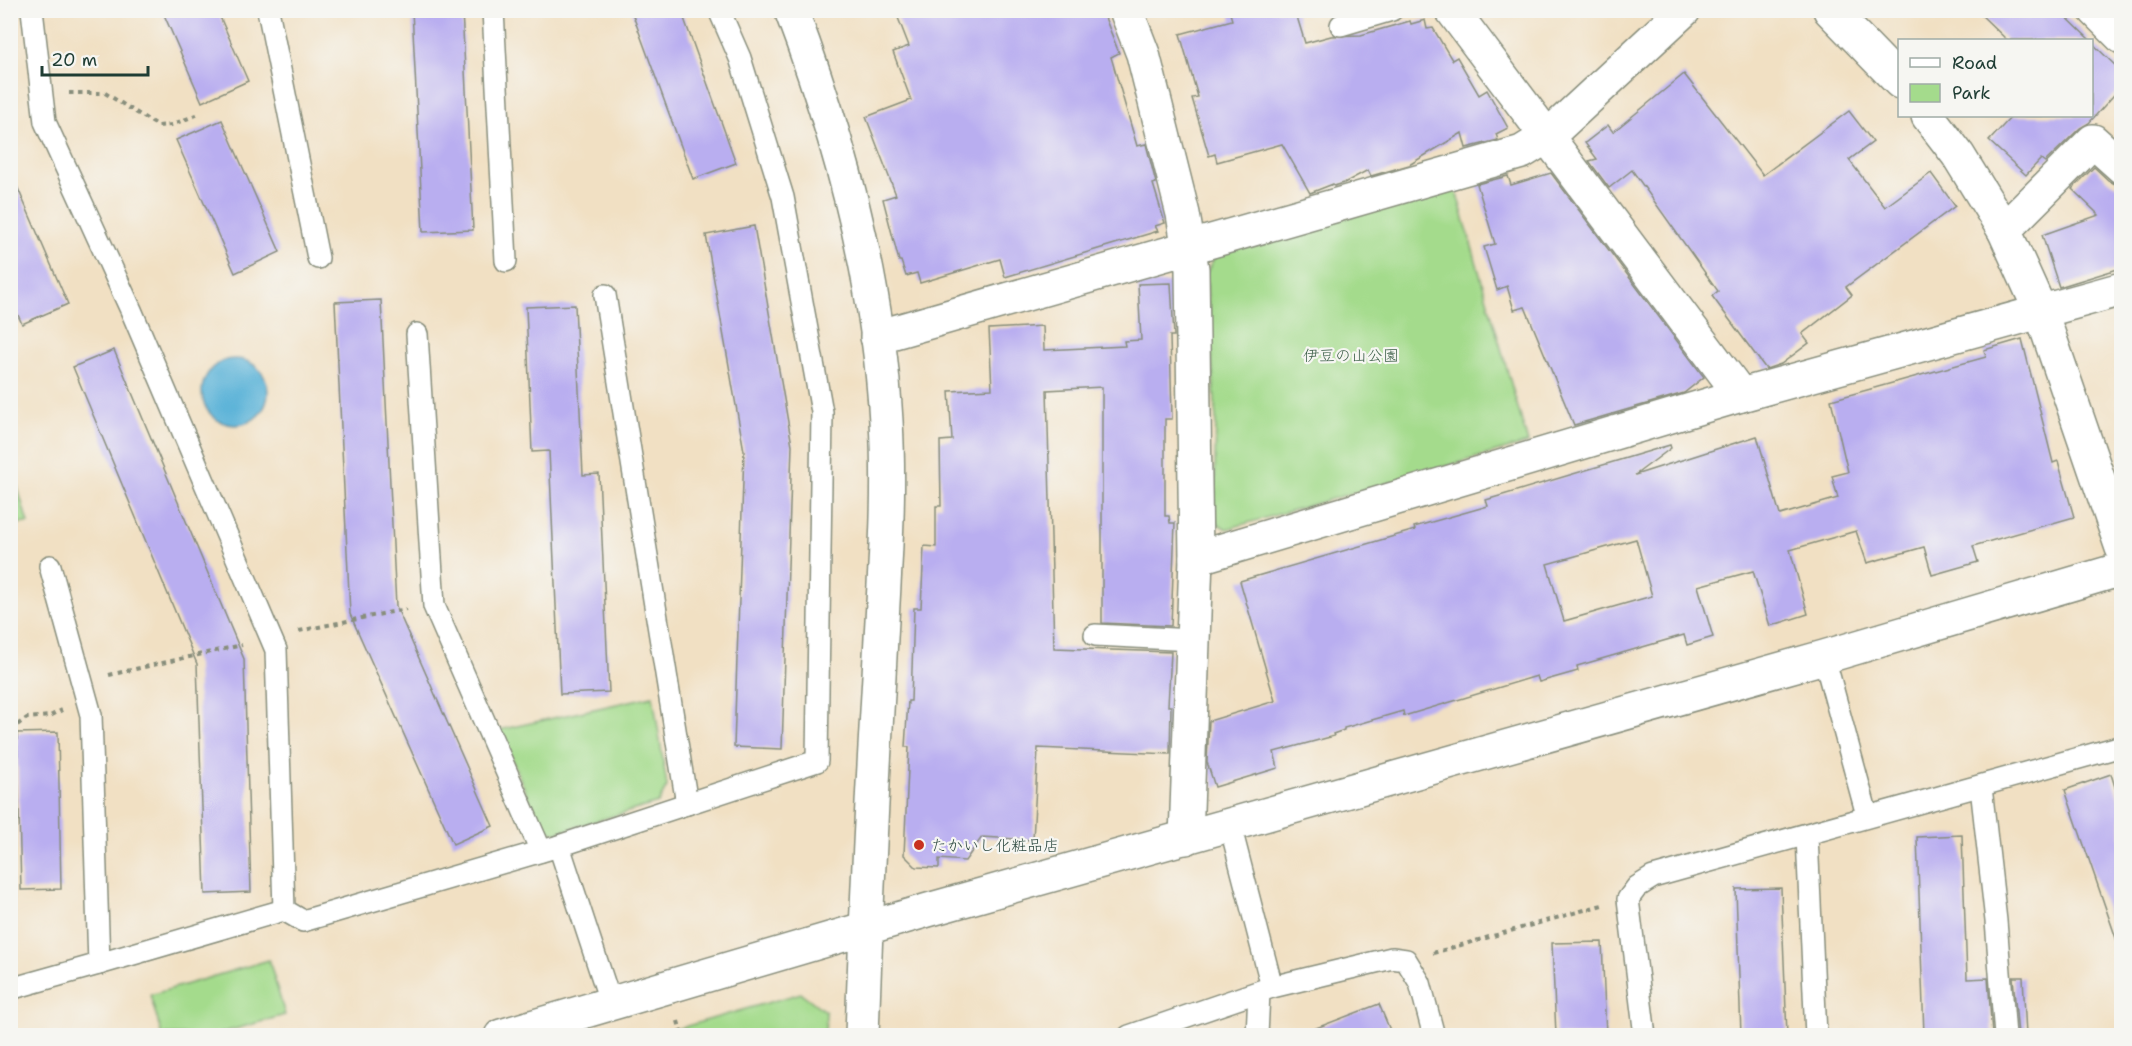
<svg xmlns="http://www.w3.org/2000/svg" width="2132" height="1046" viewBox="0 0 2132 1046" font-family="'Shantell Sans','Klee One',sans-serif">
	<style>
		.green { fill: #a4db8c; stroke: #628c60; stroke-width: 1.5 }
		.water { fill: #5bb3d8; stroke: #3d7886; stroke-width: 1.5 }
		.building { fill: #b9aef0; fill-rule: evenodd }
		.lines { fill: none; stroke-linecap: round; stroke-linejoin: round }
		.service-casing { stroke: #888e7c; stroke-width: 24 }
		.minor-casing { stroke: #888e7c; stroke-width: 36 }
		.tertiary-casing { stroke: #888e7c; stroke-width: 36 }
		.path { stroke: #888e7c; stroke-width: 4; stroke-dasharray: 4.5 4.5; stroke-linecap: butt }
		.service { stroke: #fff; stroke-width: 21 }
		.minor { stroke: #fff; stroke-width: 33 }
		.tertiary { stroke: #fff; stroke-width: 33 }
		.poi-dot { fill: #c8321e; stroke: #f6f6f2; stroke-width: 2 }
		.labels { text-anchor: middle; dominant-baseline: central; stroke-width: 4.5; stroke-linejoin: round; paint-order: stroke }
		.park-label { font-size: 16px; fill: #3a5d46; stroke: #f6f6f2 }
		.poi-label { font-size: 16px; fill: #1f3d34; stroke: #f6f6f2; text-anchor: start }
	</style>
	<rect width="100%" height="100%" fill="#f6f6f2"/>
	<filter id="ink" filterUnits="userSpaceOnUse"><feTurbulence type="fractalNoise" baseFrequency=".0167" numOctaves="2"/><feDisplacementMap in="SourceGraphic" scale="12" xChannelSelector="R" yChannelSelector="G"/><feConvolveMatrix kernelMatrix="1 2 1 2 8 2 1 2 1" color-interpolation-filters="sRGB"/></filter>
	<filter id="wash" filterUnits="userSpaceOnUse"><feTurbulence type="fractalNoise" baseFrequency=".008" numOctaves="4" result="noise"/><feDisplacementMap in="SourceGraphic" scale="24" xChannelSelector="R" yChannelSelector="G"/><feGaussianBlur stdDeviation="1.35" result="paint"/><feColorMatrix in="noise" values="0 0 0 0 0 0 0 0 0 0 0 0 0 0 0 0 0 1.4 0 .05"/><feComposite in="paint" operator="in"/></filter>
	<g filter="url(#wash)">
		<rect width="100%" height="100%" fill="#f1e0c3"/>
		<!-- green -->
		<g class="green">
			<polygon points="1455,187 1528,443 1227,529 1214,522 1216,416 1206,274 1216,254"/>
			<polygon points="10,465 11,465 28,523 11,524"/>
			<polygon points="653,696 667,786 658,803 555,833 541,827 499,730"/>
			<polygon points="269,960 285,1015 214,1035 162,1035 150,995"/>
			<polygon points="801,993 826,1012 825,1035 656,1035"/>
		</g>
		<!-- water -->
		<circle class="water" cx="235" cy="392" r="33"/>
		<g id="blocks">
			<!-- building -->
			<g class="building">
				<polygon points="162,10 217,10 248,81 202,102"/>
				<polygon points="412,10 462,10 473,230 423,232"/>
				<polygon points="631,10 681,10 736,163 693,179"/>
				<polygon points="895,10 1102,10 1119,53 1111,57 1137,146 1146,144 1156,183 1153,184 1165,223 1155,226 1158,231 1005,277 1000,259 920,283 917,273 906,276 901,261 899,261 883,199 896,195 866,117 911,100 893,52 909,46"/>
				<polygon points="1229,10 1295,10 1305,43 1331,36 1361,35 1410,21 1411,24 1425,20 1427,29 1433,28 1452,60 1457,57 1479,95 1487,90 1508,128 1496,134 1498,140 1466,148 1462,133 1409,165 1371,176 1368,170 1344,183 1334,186 1333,184 1310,193 1282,144 1217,162 1215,154 1209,156 1192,98 1198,97 1180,34 1232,20"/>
				<polygon points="1976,10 2059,10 2090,40 2007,40"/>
				<polygon points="2091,42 2121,71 2121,87 2089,123 2080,128 2045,162 2041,159 2026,175 1989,141 2012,116 2091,116"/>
				<polygon points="1684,74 1763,175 1849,111 1873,142 1849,160 1885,207 1931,173 1955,206 1846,287 1852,295 1802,334 1809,343 1781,364 1766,369 1712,296 1718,291 1632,170 1609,188 1589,161 1597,159 1585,143 1608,125 1613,132"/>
				<polygon points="222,120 280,252 235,273 176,140"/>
				<polygon points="2094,167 2109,181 2121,187 2121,268 2059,287 2042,235 2099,215 2072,189"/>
				<polygon points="10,170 68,304 22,324 10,297"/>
				<polygon points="1551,173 1704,377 1684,393 1574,425 1525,307 1514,310 1507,286 1497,290 1484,247 1495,244 1477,184 1508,176 1511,185"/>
				<polygon points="754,226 792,445 782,749 734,747 744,451 706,235"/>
				<polygon points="1171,283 1174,336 1170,336 1172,419 1165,419 1165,516 1169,516 1170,523 1175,523 1171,626 1102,623 1102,387 1047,390 1054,648 1171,652 1168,706 1171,706 1170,754 1038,748 1033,840 982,837 965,861 939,859 939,868 916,867 904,855 909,747 905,747 908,701 911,701 914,608 921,608 924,546 936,547 936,506 941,506 940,441 952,440 949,391 992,389 989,329 1043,326 1044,350 1125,346 1124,341 1141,340 1138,284"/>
				<polygon points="381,300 396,606 493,826 453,844 350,614 335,302"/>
				<polygon points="575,305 583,475 599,474 609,692 560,694 549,451 532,452 526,307"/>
				<path d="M2022 339 2053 463 2058 461 2074 517 1973 546 1978 562 1932 575 1924 547 1867 563 1856 531 1790 550 1808 614 1770 626 1753 571 1698 586 1713 637 1687 645 1684 635 1577 666 1578 671 1539 682 1537 676 1404 716 1403 711 1344 728V730L1333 734 1334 736 1274 752 1278 768 1215 787 1207 762 1209 721 1275 701 1240 581 1415 530 1414 527 1488 506 1486 500 1670 445 1671 448 1635 475 1757 436 1780 515 1838 498 1832 476 1848 472 1831 400 1986 357 1984 350ZM1636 539 1652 596 1564 621 1547 564Z"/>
				<polygon points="114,350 244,659 251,892 205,894 197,664 73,367"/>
				<polygon points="58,732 61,889 21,890 17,733"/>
				<polygon points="2111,774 2121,806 2121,940 2117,941 2065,790"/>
				<polygon points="1962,835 1967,979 1988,978 1992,1035 1924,1035 1917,837"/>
				<polygon points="1781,888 1787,1035 1741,1035 1736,889"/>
				<polygon points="1602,942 1606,1035 1556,1035 1552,943"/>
				<polygon points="2013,977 2023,977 2026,1035 2018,1035"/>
				<polygon points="1379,1004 1392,1035 1303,1035 1303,1033"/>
			</g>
		</g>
	</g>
	<g filter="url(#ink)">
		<use href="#blocks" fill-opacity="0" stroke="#888e7c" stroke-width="1.5"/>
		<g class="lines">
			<defs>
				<g id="service">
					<polyline points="32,10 45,122 131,310 276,650 284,910 303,921 559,846 611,1004"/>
					<polyline points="268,10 318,258"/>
					<polyline points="493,10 506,261"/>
					<polyline points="1341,25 1392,10"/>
					<polyline points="605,295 687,804"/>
					<polyline points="417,334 434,606 541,851"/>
					<polyline points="1095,635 1193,640"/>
					<polyline points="1824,657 1867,815"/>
					<polyline points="1981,787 1996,921 2005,1036"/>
					<polyline points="1230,825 1272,987"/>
					<polyline points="1807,836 1816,1036"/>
					<polyline points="559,846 817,761 822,412 783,197 740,58 719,10"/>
					<polyline points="99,964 284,910"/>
					<polyline points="10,989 99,964 91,715 50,566"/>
					<polyline points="1129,1036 1272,987 1392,958 1406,960 1420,983 1434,1036"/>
					<polyline points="1257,1036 1259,992"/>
					<polyline points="1645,1036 1628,899 1637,887 1653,877 2122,746"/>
				</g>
				<g id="minor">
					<polyline points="1126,10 1143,54 1183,214 1192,269 1196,558 1186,838"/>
					<polyline points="1452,10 1741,395"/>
					<polyline points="1830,10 1900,82"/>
					<polyline points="2095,10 2122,37"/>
					<polyline points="1928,116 1958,155 2004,230 2041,312 2122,548"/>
					<polyline points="2004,230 2093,141 2122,167"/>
					<polyline points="877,337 1522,152 1548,136 1684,10"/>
					<polyline points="1196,558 1741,395 2122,289"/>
				</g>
				<g id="tertiary">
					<path d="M791 10C841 142 878 279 886 421 891 506 883 591 879 676 872 796 866 916 862 1036"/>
					<polyline points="501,1036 928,910 1824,657 2122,569"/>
				</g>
			</defs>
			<!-- service casing -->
			<use href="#service" class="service-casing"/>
			<!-- minor casing -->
			<use href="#minor" class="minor-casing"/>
			<!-- tertiary casing -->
			<use href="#tertiary" class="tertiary-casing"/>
			<!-- path -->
			<g class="path">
				<polyline points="69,93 105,93 158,126 171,125 199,114"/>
				<polyline points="299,631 406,609"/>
				<polyline points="109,675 242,645"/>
				<polyline points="10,730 27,718 50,716 62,710"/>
				<polyline points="1433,953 1602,905"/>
				<polyline points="678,1021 682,1036"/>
			</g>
			<!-- service -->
			<use href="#service" class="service"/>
			<!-- minor -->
			<use href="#minor" class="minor"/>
			<!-- tertiary -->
			<use href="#tertiary" class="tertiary"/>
		</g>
	</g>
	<!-- markers -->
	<circle class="poi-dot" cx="919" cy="845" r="6"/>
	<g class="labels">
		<!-- park labels -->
		<g class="park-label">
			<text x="1351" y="355">伊豆の山公園</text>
		</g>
		<!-- poi labels -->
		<g class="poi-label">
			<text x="931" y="845">たかいし化粧品店</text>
		</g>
	</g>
	<!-- margin -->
	<rect width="2132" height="1046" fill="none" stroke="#f6f6f2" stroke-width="36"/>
	<!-- legend -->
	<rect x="1898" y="39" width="195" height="78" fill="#f6f6f2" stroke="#a0aca6" stroke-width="1.5"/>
	<rect x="1910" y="58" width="30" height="9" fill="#ffffff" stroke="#a0aca6" stroke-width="1.5"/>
	<text x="1952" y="69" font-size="18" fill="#1f3d34">Road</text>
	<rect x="1910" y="84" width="30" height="18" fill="#a4db8c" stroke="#a0aca6" stroke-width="1.5"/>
	<text x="1952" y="99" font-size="18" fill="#1f3d34">Park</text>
	<!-- scale -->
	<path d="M42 66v9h106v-9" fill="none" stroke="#1f3d34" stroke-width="3"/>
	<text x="51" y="66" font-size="18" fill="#1f3d34" stroke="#f6f6f2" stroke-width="4.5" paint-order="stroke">20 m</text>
</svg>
